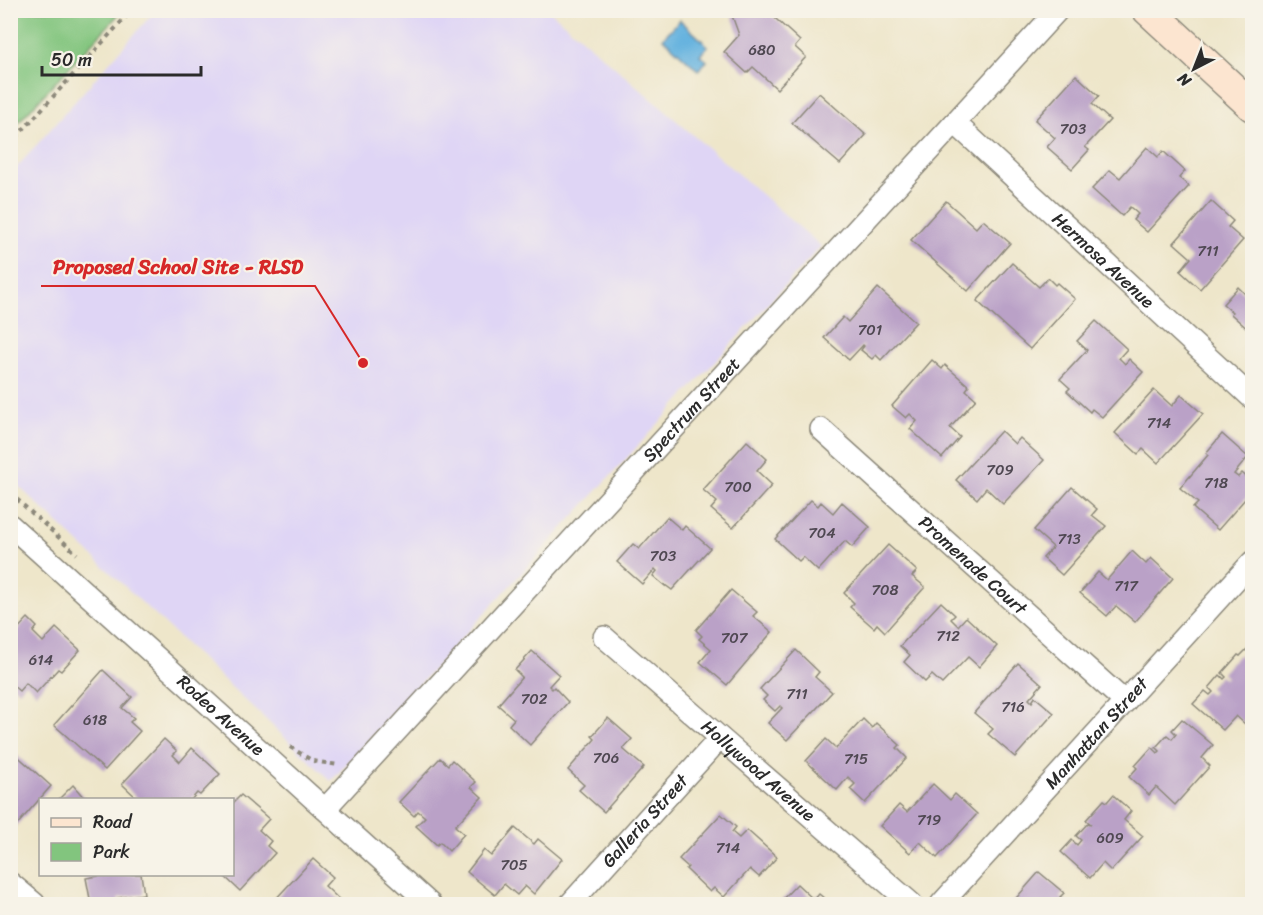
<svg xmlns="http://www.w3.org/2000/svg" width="1263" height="915" viewBox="0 0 1263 915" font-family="Sriracha,sans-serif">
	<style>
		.built { fill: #dfd5f5 }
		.green { fill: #82c57e; stroke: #567854; stroke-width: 1.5 }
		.water { fill: #66b3df; stroke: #486f85; stroke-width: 1.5 }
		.building { fill: #baa1c7 }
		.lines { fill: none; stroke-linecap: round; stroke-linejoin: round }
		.street-casing { stroke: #8c887a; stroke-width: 24 }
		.secondary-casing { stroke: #8c887a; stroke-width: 33 }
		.path { stroke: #8c887a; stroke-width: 4; stroke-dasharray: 4.5 4.5; stroke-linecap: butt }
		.street { stroke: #fff; stroke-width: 21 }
		.secondary { stroke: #fce5d0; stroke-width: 30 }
		.labels { text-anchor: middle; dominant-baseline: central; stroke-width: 4.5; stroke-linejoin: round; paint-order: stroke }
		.number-label { font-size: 15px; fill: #4f4852 }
		.street-label { font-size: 18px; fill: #2b2b2b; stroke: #f7f3e8 }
		.leader { fill: none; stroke: #d62828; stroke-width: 2 }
		.callout-dot { fill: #d62828; stroke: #f7f3e8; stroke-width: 2 }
		.callout-label { font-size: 20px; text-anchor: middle; font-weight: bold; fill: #d62828; stroke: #f7f3e8; stroke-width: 4.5; stroke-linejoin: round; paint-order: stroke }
	</style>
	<rect width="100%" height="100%" fill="#f7f3e8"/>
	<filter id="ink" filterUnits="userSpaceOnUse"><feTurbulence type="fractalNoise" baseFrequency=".0167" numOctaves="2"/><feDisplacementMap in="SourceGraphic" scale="12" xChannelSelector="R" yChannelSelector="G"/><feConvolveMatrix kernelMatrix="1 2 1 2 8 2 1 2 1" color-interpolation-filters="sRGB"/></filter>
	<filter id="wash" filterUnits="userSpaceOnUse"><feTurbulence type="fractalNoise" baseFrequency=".008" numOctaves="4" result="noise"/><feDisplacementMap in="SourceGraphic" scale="24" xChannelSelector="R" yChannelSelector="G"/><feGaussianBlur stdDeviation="1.35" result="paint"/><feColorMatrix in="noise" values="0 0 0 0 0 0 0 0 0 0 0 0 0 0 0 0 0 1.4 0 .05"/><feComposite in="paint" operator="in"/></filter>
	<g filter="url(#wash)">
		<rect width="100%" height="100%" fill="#eee6ca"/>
		<!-- built -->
		<polygon class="built" points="155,11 550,11 821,246 331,781 11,479 11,174"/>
		<!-- green -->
		<polygon class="green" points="11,10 122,11 11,130 10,11"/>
		<!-- water -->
		<polygon class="water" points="680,20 708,46 700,55 707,61 698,70 663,38"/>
		<g id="blocks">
			<!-- building -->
			<g class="building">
				<polygon points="730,10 766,10 800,41 795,47 806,57 777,89 753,67 747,73 724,52 739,35"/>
				<polygon points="1076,75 1099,96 1092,104 1110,120 1085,147 1089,150 1072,169 1047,147 1055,138 1035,120"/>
				<polygon points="819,93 866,135 840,164 792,123"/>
				<polygon points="1147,147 1158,157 1163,151 1185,171 1179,178 1189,186 1147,232 1133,220 1138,214 1130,207 1122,216 1092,189 1110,170 1120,178"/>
				<polygon points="946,201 976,228 983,220 1010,243 968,291 911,240"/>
				<polygon points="1211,201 1233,221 1228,227 1243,240 1200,289 1180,271 1191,258 1174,243"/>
				<polygon points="1012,263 1039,287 1048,278 1055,285 1057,283 1075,299 1030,349 977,301"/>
				<polygon points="1238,287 1247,296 1252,290 1252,330 1251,332 1231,314 1232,312 1223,304"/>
				<polygon points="878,288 916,322 881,360 876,355 872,359 861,350 864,346 863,345 849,360 824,338 843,317 848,322"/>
				<polygon points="1096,321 1127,349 1119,358 1125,364 1129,359 1143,372 1102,417 1092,409 1090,412 1067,391 1070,388 1060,379 1087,350 1077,341"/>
				<polygon points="932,360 942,369 945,365 969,386 966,390 976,399 950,428 960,437 942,458 910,429 917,421 910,414 906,418 892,406"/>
				<polygon points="1154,390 1172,406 1181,395 1203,414 1158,463 1143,449 1138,454 1115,433"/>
				<polygon points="1001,431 1015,444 1020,438 1044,460 1003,504 986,488 977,499 956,480"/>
				<polygon points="1222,434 1248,457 1234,474 1238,477 1242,473 1251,481 1247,485 1252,491 1218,530 1193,508 1198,503 1180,488 1208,455 1206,453"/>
				<polygon points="747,441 767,459 757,471 772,485 733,528 711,509 717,502 703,490"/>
				<polygon points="1072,487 1097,509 1092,515 1106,526 1062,575 1043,558 1053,547 1034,530"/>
				<polygon points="811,500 818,506 821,502 833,513 842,502 870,527 852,547 845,541 818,571 803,557 799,561 775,539"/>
				<polygon points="667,517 682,530 685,526 710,548 672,590 665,585 665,586 653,576 657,571 655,569 642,584 617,562 633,544 639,549"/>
				<polygon points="888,545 917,571 912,576 925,587 885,632 877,624 874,628 850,607 854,603 844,593"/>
				<polygon points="1132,551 1146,564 1151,558 1173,578 1135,622 1116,606 1107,616 1080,593 1098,572 1107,580"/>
				<polygon points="731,590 757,612 753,616 772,632 727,685 700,662 711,649 699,639 702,636 696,630"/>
				<polygon points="941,602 955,615 951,619 958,626 966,617 997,646 979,667 968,657 942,684 932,675 925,682 904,662 910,655 900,646"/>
				<polygon points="28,618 37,627 33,632 43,642 56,628 80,650 61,671 58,669 36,693 26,683 19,691 10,683 10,637"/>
				<polygon points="1247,649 1252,654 1252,716 1245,724 1236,716 1223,730 1193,704 1205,691 1210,695 1213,692 1209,688 1220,675 1224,679 1226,677 1222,673 1238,655 1240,656"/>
				<polygon points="796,650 819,672 815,677 832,692 787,740 768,723 782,708 780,706 775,711 763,700 767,696 760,689"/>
				<polygon points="532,651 559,675 549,686 552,689 554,687 568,702 530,745 509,725 514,719 498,705 522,677 515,670"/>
				<polygon points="1018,663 1042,684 1029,699 1032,702 1035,697 1054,713 1015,757 988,734 993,729 974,713"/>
				<polygon points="103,670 132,697 122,708 134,718 130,722 140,731 105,770 54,725"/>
				<polygon points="608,718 632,739 623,749 644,767 604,812 579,790 584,785 568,770 595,739 592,736"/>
				<polygon points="863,719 872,728 876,723 900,745 897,748 907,758 865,803 850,789 855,784 848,777 837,790 806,761 826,739 836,748"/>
				<polygon points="1182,719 1213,745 1202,758 1210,766 1175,805 1156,787 1149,795 1129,777 1137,768 1135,766 1152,747 1158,753 1160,751 1156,747 1167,735 1172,739 1176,734 1172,730"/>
				<polygon points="164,739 177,751 173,755 180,762 192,748 220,774 200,795 197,793 191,800 139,800 122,784"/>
				<polygon points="13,752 51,786 16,826 10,821 10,754"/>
				<polygon points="440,758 448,765 452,760 476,782 471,787 482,797 455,826 464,834 449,851 440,842 437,845 416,826 425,817 418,811 414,816 399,802"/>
				<polygon points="933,784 950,800 955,794 977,814 937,858 920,842 910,853 880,826 899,805 907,812"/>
				<polygon points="73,785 86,800 58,800"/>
				<polygon points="241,795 269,819 259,830 271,841 267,846 275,853 240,891 222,874 232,874 232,804"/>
				<polygon points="1113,795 1131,811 1124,820 1143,836 1111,871 1103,863 1090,878 1061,852 1072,840 1077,845 1081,840 1076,836 1088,823 1091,824 1086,820 1104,800 1107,802"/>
				<polygon points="721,814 736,827 732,832 739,838 747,830 777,857 759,877 750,869 724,897 714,888 710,892 686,869 688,867 679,859"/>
				<polygon points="515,828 534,844 538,839 562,859 534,894 525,886 517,895 504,884 495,895 467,872 484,850 491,856"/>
				<polygon points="313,859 333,877 325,886 343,903 341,904 271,904"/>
				<polygon points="1039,872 1064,893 1060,897 1069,904 1011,904"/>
				<polygon points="98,874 141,874 144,894 118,898 120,904 91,904 86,878 98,876"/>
				<polygon points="797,884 814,900 819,894 831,904 778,904"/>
			</g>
		</g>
	</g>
	<g filter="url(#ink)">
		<use href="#blocks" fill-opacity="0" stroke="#8c887a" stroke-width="1.5"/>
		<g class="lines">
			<defs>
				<g id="street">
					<path id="s1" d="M955 123 1252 398"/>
					<path id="s2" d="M821 429 1125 702"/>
					<path id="s3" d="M10 525 430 904"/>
					<path id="s4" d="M604 637 912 904"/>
					<path id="s5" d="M325 809 1058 10"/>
					<polyline points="10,883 35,904"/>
					<path id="s6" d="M570 904 720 738"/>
					<path id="s7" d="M941 904 1252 562"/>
				</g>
				<polyline id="secondary" points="1148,10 1252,106"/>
			</defs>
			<!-- street casing -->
			<use href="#street" class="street-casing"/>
			<!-- secondary casing -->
			<use href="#secondary" class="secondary-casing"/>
			<!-- path -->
			<g class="path">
				<polyline points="10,144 132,10"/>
				<polyline points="10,493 77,554"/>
				<polyline points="290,747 313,761 338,765"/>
			</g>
			<!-- street -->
			<use href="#street" class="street"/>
			<!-- secondary -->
			<use href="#secondary" class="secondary"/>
		</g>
	</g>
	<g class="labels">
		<!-- number labels -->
		<g class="number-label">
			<text x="762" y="50">680</text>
			<text x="1073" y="129">703</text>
			<text x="1208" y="251">711</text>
			<text x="870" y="330">701</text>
			<text x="1159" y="423">714</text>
			<text x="1000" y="470">709</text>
			<text x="1216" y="483">718</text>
			<text x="738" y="487">700</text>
			<text x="822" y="533">704</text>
			<text x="1069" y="539">713</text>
			<text x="663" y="556">703</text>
			<text x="1126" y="586">717</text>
			<text x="885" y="590">708</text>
			<text x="948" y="636">712</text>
			<text x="734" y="638">707</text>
			<text x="41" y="660">614</text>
			<text x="797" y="694">711</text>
			<text x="534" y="699">702</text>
			<text x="1013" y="707">716</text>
			<text x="95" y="720">618</text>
			<text x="606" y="758">706</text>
			<text x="856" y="759">715</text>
			<text x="929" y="820">719</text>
			<text x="1110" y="838">609</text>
			<text x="728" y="848">714</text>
			<text x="514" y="865">705</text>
		</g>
		<!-- street labels -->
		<g class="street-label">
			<text stroke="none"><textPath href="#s1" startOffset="202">Hermosa Avenue</textPath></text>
			<text stroke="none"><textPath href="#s5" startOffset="542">Spectrum Street</textPath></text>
			<text stroke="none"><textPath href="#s2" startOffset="204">Promenade Court</textPath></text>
			<text stroke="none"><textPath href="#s3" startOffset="284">Rodeo Avenue</textPath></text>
			<text stroke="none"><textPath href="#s7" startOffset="231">Manhattan Street</textPath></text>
			<text stroke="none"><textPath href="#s4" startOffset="204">Hollywood Avenue</textPath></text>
			<text stroke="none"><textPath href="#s6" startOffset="112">Galleria Street</textPath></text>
		</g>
	</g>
	<!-- callouts -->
	<path class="leader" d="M363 363L315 286H41"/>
	<circle class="callout-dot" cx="363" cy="363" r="6"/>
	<g class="callout-label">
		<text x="178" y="274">Proposed School Site - RLSD</text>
	</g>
	<!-- margin -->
	<rect width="1263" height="915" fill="none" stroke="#f7f3e8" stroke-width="36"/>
	<!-- legend -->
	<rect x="39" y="798" width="195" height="78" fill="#f7f3e8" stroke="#a5a39c" stroke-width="1.5"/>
	<rect x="51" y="818" width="30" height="9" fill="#fce5d0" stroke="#a5a39c" stroke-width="1.5"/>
	<text x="93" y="828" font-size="18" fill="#2b2b2b">Road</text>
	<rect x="51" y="843" width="30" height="18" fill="#82c57e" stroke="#a5a39c" stroke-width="1.5"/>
	<text x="93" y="858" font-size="18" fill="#2b2b2b">Park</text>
	<!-- north arrow -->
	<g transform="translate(1194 69) rotate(222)" stroke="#f7f3e8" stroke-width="4.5" paint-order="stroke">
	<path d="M0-4.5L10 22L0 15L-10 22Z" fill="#2b2b2b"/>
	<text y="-9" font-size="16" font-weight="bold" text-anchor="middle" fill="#2b2b2b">N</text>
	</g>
	<!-- scale -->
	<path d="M42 66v9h159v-9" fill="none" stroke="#2b2b2b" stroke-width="3"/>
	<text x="51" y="66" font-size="18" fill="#2b2b2b" stroke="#f7f3e8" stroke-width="4.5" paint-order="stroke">50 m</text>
</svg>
